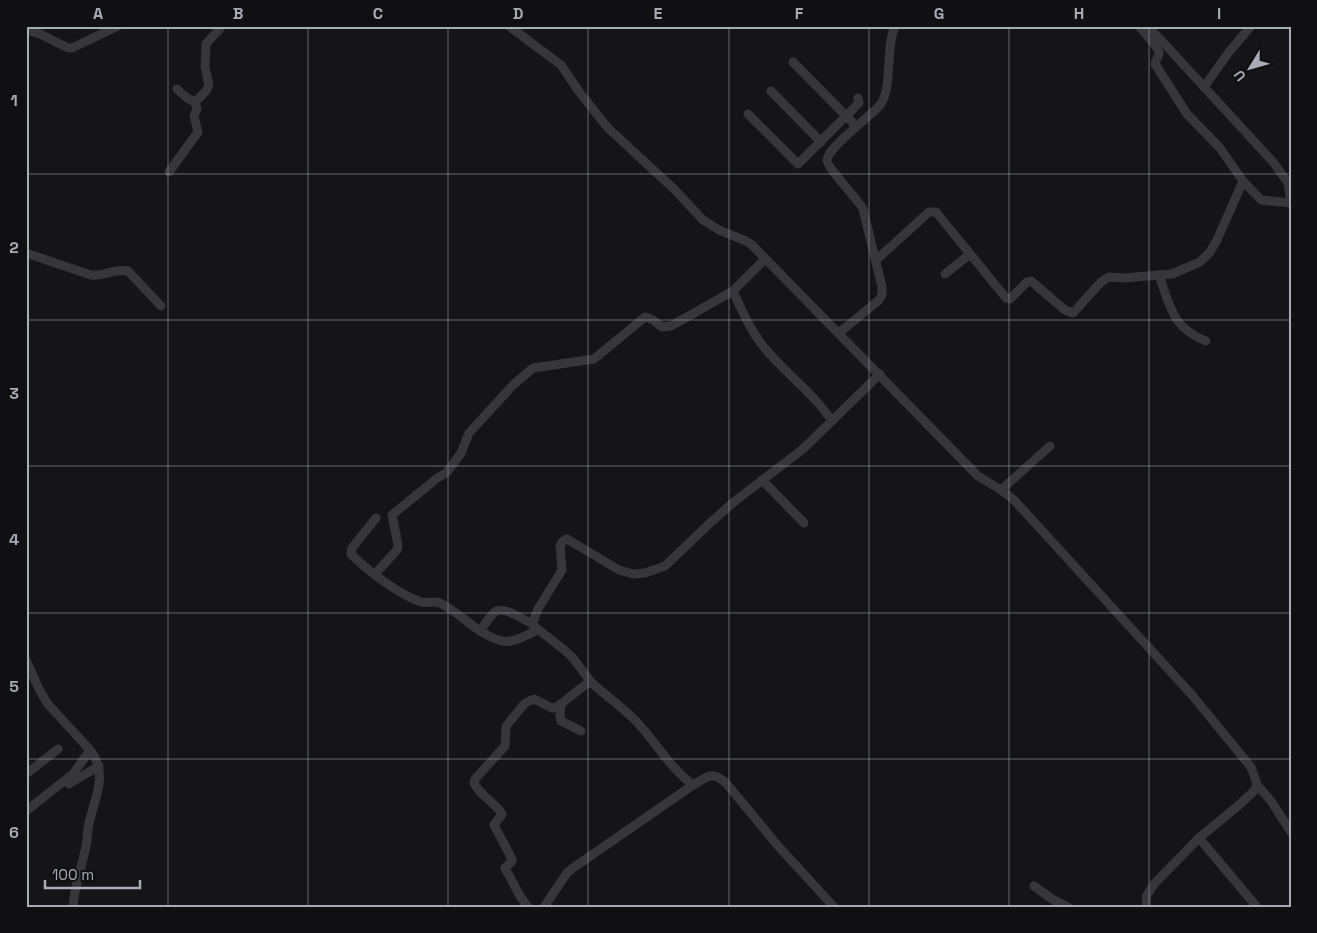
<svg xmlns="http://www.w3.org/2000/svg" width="1317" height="933" viewBox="0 0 1317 933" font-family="'Space Grotesk',sans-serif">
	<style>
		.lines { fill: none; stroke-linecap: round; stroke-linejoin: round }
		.minor { stroke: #37373b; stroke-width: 9 }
		.grid { fill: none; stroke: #a8acb6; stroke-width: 1; stroke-opacity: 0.55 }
		.neatline { fill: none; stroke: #a8acb6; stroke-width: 2 }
		.grid-label { font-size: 16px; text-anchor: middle; font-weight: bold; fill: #a8acb6 }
	</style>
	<rect width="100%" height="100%" fill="#151517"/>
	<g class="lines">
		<!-- minor -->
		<g class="minor">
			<polyline points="509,26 561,65 580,93 608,128 674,189 703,220 719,230 746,241 752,245 978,476 1001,490 1014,500 1192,695 1251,767 1256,781 1257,785 1254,791 1239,805 1199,838 1154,884 1147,895 1146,907"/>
			<polyline points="1148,26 1274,163 1288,183 1291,203"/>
			<polyline points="26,30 40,34 68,48 72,48 118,26"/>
			<polyline points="793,62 856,126"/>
			<polyline points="1204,87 1229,52 1251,26"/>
			<polyline points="177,89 187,98 195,102 206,91 209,85 205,67 206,44 222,26"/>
			<polyline points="771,91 821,142"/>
			<polyline points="748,114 798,164 859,103 858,98"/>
			<polyline points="169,172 198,132 194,116 197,109 195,102"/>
			<polyline points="1243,181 1261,200 1291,203"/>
			<path d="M26 253 91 275C103 277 115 268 128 271L161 306"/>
			<path d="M876 260 929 212H936L1006 298 1010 299 1027 282 1031 281 1065 310 1073 313 1101 282 1109 277 1123 278 1172 274 1200 262 1210 252 1217 240 1243 181 1220 148 1187 114 1155 64C1155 60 1159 57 1159 53 1159 48 1143 31 1139 26"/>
			<polyline points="945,274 970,254"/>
			<path d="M1159 275C1170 306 1172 328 1206 341"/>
			<path d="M733 291C743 313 752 334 768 352 789 376 814 394 832 421"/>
			<path d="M839 333 879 300 882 295V287L863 209C857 198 827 168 827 160 828 147 870 117 880 105 893 88 885 49 895 26"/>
			<polyline points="762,480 804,523"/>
			<polyline points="1001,490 1050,446"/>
			<path d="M376 518 352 548 351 554C368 571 398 594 421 602 427 604 433 600 440 603 461 613 478 635 502 641 513 644 528 634 538 630"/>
			<polyline points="375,574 397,550 398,545 392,515 436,479 447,472 461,453 469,433 513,385 533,368 594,359 645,317 653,320 662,327 671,326 733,291 765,259"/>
			<path d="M480 631C485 625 489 616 495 612 503 605 524 620 532 624"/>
			<path d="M26 660 39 689 47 703 90 750C108 772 96 796 90 819 87 828 88 838 86 846 82 867 74 886 73 907"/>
			<polyline points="561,705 560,715 561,721 581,731"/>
			<polyline points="26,774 58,749"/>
			<polyline points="69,784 99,766"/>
			<polyline points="1257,785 1271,801 1291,832"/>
			<polyline points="26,811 73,774 90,750"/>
			<polyline points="1199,838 1257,907"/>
			<polyline points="1034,886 1052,899 1068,907"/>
			<path d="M528 907 520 896 505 868 512 861V859L494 825 502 814C495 802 480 796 474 783L475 779 505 746 506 728 507 725 525 703 534 699 552 708 557 707 590 681"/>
			<polyline points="544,907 567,873 573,868 693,785"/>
			<path d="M834 907 779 847 726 783C711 770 708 777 693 785 669 767 655 741 635 720 622 707 608 697 594 685 585 676 579 664 570 655 558 644 544 635 532 624L538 609 562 570 560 546 563 541 567 539 619 570 633 574 645 573 665 566 710 523 735 501 803 449 880 374"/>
		</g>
	</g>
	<!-- grid -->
	<path class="grid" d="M168 26V907M308 26V907M448 26V907M588 26V907M729 26V907M869 26V907M1009 26V907M1149 26V907M26 174H1291M26 320H1291M26 466H1291M26 613H1291M26 759H1291"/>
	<!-- border -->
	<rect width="1317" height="933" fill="none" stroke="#101012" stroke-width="55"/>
	<!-- north arrow -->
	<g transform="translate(1250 68) rotate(233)" stroke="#101012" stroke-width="4" paint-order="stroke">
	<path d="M0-4L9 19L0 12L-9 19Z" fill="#a8acb6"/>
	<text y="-8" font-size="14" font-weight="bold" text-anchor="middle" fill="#a8acb6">U</text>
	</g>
	<!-- scale -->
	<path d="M45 880v8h95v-8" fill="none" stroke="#a8acb6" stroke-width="2.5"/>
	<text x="52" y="880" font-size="15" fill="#a8acb6" stroke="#101012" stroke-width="4" paint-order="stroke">100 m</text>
	<rect x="28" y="28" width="1262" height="878" class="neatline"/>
	<g class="grid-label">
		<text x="98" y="19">A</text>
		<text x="238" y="19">B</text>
		<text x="378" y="19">C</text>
		<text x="518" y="19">D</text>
		<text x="658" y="19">E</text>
		<text x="799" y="19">F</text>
		<text x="939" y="19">G</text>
		<text x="1079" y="19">H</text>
		<text x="1219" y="19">I</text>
		<text x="14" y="106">1</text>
		<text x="14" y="253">2</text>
		<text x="14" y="399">3</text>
		<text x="14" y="545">4</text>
		<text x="14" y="692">5</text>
		<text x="14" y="838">6</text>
	</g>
</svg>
